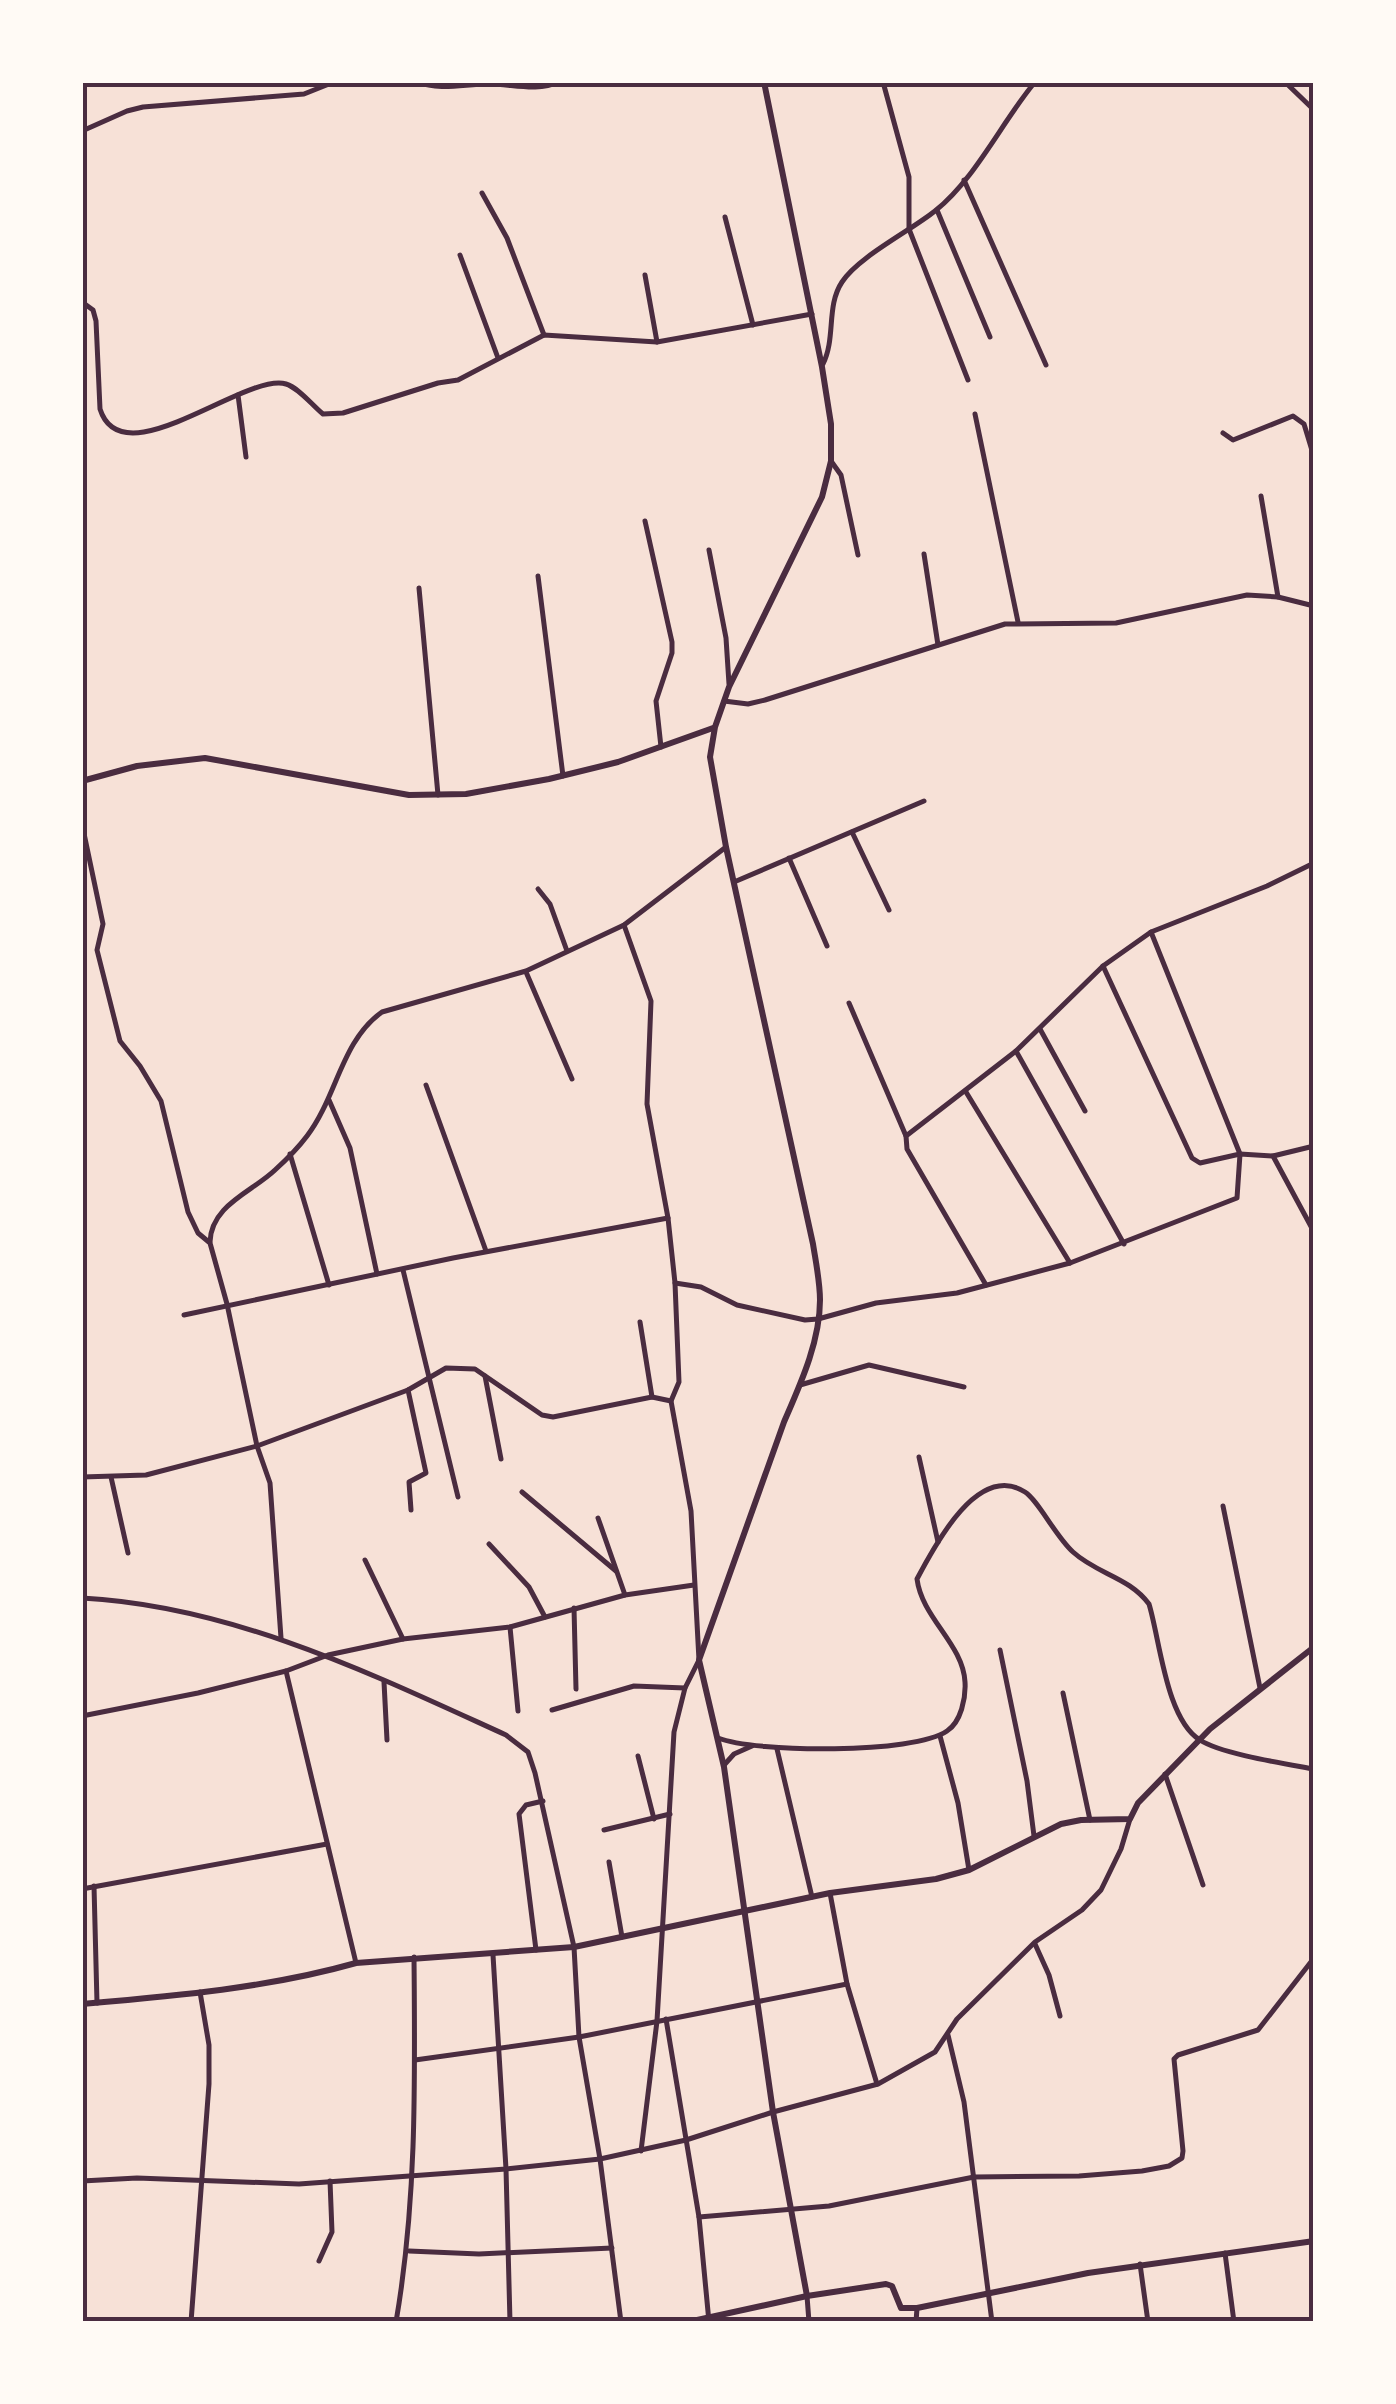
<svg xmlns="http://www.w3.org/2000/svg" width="1396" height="2404" viewBox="0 0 1396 2404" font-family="Roboto,sans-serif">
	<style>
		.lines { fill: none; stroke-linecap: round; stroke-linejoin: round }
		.minor { stroke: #4a2c40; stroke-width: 5 }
		.tertiary { stroke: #4a2c40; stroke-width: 6 }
		.neatline { fill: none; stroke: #4a2c40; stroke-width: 4 }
	</style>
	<rect width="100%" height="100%" fill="#f7e1d7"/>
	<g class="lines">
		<!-- minor -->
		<g class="minor">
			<path d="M417 82C441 91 464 84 488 84 513 84 536 92 559 82"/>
			<polyline points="883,82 909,177 909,229 968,380"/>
			<polyline points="1285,82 1314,110"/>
			<polyline points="82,131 127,111 143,107 304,94 334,82"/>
			<polyline points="964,180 1046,365"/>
			<polyline points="482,193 507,238 544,335"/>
			<polyline points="937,210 990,337"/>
			<polyline points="725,217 753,325"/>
			<polyline points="460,255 498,358"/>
			<polyline points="645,275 657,342"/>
			<path d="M82 302 93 310 96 321 100 409C122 479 245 372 286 384 299 388 312 405 323 414L343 413 438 383 458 380 544 335 657 342 812 314"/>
			<path d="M823 364C836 338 826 306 842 282 858 257 910 231 935 211 976 178 1001 123 1035 82"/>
			<polyline points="238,395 246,457"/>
			<polyline points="975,414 1018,622"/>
			<polyline points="1223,433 1233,440 1293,416 1304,424 1314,457"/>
			<polyline points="831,461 841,475 858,555"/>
			<polyline points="1261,496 1278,597"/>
			<polyline points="645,521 672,642 672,653 656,701 661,747"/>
			<polyline points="709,550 726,638 729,684"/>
			<polyline points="924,554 938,645"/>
			<polyline points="538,576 563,776"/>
			<polyline points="419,588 438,795"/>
			<polyline points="724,701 748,704 765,700 1005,624 1116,623 1247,595 1278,597 1314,606"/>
			<polyline points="82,824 103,924 97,950 120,1041 140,1066 161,1101 188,1212 198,1233 210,1243 227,1304 257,1446 270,1483 281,1638"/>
			<polyline points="852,832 889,910"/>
			<polyline points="789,858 827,946"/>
			<polyline points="734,882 924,801"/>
			<polyline points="538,889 550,904 567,951"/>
			<polyline points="624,925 651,1001 647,1104 668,1218 675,1283 679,1382 671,1401 691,1511 699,1660 685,1688 674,1732 657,2021 641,2151"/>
			<polyline points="1103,966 1192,1158 1200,1163 1240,1154 1151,932"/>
			<polyline points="526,972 572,1079"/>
			<polyline points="849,1003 906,1136"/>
			<polyline points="1040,1029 1085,1111"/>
			<polyline points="1016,1051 1124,1244"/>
			<polyline points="426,1085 486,1251"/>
			<polyline points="966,1092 1070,1263"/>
			<polyline points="329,1100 350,1148 377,1274"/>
			<polyline points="290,1154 329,1285"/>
			<polyline points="1273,1156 1314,1232"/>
			<path d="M210 1242C211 1205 252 1192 275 1170 286 1160 298 1148 307 1136 337 1097 341 1041 382 1012L526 971 624 925 726 847"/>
			<polyline points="403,1270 458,1497"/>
			<polyline points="675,1283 701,1287 737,1305 805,1320 818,1319 876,1303 957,1293 1070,1263 1237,1198 1240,1154 1273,1156 1314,1146"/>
			<polyline points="986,1285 907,1149 906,1136 1016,1051 1103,966 1151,932 1267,886 1312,864"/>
			<polyline points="184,1315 453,1258 668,1218"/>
			<polyline points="640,1322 652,1397"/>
			<polyline points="485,1376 501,1459"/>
			<polyline points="800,1385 869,1365 964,1387"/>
			<polyline points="408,1390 426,1473 409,1482 411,1510"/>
			<polyline points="919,1457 938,1542"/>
			<polyline points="82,1477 146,1475 257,1446 408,1390 446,1368 475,1369 542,1415 553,1417 652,1397 671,1401"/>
			<polyline points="111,1477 128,1553"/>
			<polyline points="522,1492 616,1571"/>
			<polyline points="1223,1506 1260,1688"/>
			<polyline points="598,1518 625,1595"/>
			<polyline points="489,1544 529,1587 545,1617"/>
			<polyline points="365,1560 403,1639"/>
			<path d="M82 1598C233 1606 372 1674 506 1735L528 1752 535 1773 574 1947 579 2037 600 2159 621 2322"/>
			<polyline points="574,1608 576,1689"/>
			<polyline points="510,1627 518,1711"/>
			<polyline points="1000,1650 1027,1781 1034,1836"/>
			<polyline points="286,1671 356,1963"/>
			<polyline points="384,1682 387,1740"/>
			<polyline points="1063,1693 1090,1820"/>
			<polyline points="552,1710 634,1686 685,1688"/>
			<polyline points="82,1716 198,1693 286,1671 328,1655 403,1639 510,1627 625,1595 694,1585"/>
			<polyline points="940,1736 958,1803 969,1870"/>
			<path d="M718 1738C756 1753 914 1754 947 1731 961 1722 966 1698 965 1682 963 1644 922 1618 917 1579 935 1545 978 1462 1025 1492 1038 1500 1056 1537 1073 1552 1097 1574 1129 1577 1149 1604 1160 1640 1166 1719 1200 1740 1221 1754 1287 1764 1314 1769"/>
			<polyline points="777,1749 812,1897"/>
			<polyline points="638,1756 654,1819"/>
			<polyline points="725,1764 734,1754 752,1746"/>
			<polyline points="1165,1774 1203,1885"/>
			<polyline points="604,1830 670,1814"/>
			<polyline points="609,1862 622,1937"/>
			<polyline points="94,1886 97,2003"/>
			<polyline points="82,1889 327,1844"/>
			<polyline points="830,1893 847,1984 877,2084"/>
			<polyline points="1035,1944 1049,1975 1060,2016"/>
			<polyline points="536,1950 519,1814 526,1805 543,1801"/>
			<polyline points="493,1955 506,2169 510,2322"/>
			<polyline points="666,2019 699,2217 709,2322"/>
			<polyline points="948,2035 964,2102 992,2322"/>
			<polyline points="415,2060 579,2037 847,1984"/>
			<polyline points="82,2181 137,2178 299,2184 506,2169 600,2159 686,2140 773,2112 878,2084 935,2052 957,2019 1035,1942 1082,1910 1101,1890 1121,1849 1130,1819"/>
			<polyline points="699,2217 829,2206 974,2177 1079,2176 1142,2171 1169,2166 1182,2158 1183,2151 1174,2059 1178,2055 1258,2030 1314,1958"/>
			<polyline points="409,2251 479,2254 612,2248"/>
			<polyline points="1225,2253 1234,2322"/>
			<polyline points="319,2261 332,2232 330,2181"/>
			<polyline points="1140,2264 1148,2322"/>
			<polyline points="807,2296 809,2322"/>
			<polyline points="82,2317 90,2322"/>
			<polyline points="191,2322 209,2084 209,2045 200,1992"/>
			<path d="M396 2322C417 2200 415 2079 414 1957"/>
			<polyline points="916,2322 917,2308"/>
		</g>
		<!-- tertiary -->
		<g class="tertiary">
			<path d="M764 82 822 367 831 424V461L822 497 729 687 715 727 710 757 726 847 813 1244C816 1263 820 1282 820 1300 820 1342 800 1385 784 1422L699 1660 724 1767 773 2112 807 2296"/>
			<polyline points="82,781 137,766 205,758 409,795 466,794 549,779 618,762 713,728"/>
			<path d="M82 2004C174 1996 268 1988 356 1963L574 1947 830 1893 936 1879 969 1870 1061 1824 1081 1820 1130 1819 1138 1803 1210 1729 1314 1647"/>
			<polyline points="688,2322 807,2296 886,2284 892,2286 901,2308 917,2308 1088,2273 1314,2241"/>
		</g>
	</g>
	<!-- border -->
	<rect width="1396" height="2404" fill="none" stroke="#fffaf5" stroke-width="170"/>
	<rect x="85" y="85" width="1226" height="2234" class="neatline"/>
</svg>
